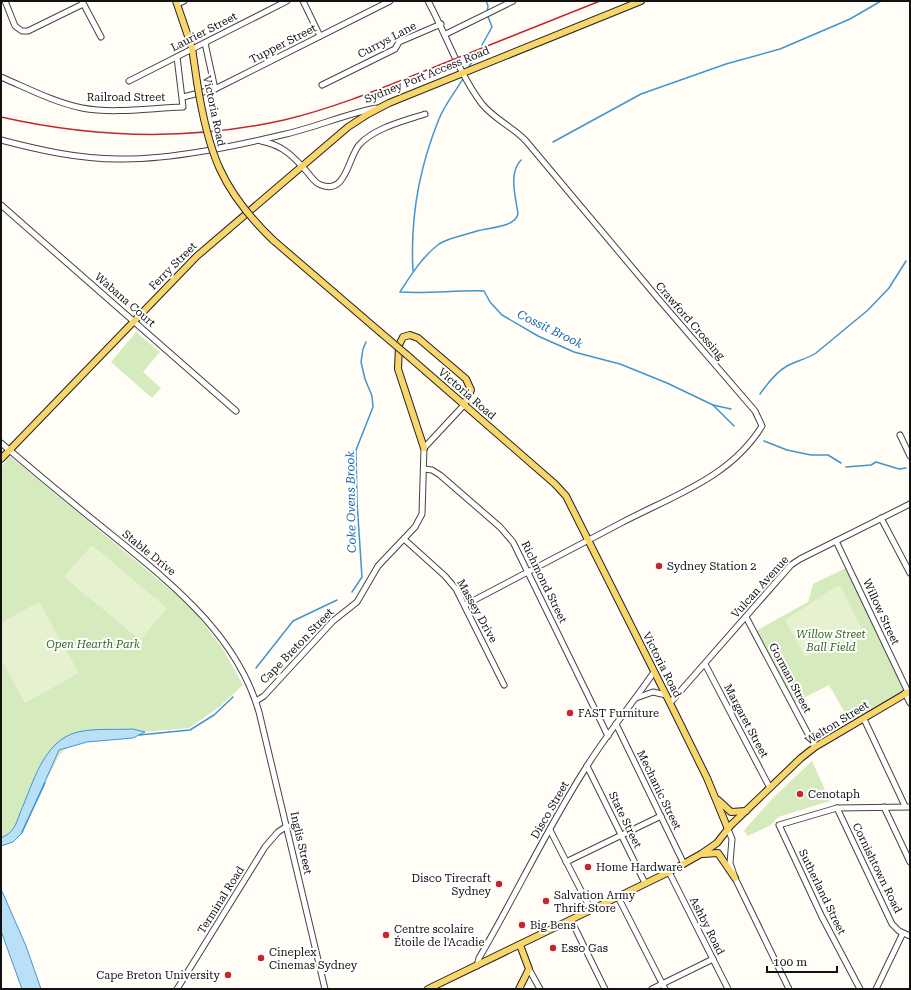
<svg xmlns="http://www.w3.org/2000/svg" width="911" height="990" viewBox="0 0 911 990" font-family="'Roboto Serif',serif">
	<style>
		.green { fill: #d5ebbd }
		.pitch { fill: #e6f2cf }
		.water { fill: #b9e0f7; stroke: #3f96cf }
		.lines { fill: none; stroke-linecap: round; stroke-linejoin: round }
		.stream { stroke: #3f96cf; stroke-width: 1.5 }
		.minor-casing { stroke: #444; stroke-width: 7 }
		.major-casing { stroke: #222; stroke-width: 8 }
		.minor { stroke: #fff; stroke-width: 5 }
		.major { stroke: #f9d66b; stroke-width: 6 }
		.rail { stroke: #c4262e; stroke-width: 1.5 }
		.major-bridge-casing { stroke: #222; stroke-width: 8; stroke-linecap: butt }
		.major-bridge { stroke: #f9d66b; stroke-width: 6 }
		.poi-dot { fill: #c4262e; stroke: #fff; stroke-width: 1.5 }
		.labels { text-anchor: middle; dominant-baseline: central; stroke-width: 4; stroke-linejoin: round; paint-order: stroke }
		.street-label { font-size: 11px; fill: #111; stroke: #fff }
		.poi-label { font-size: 11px; fill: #111; stroke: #fff; text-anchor: start }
		.park-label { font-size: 11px; font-style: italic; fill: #2f6b1f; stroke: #fff }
		.water-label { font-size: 12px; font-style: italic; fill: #1768a6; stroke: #fff }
	</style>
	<rect width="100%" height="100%" fill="#fffdf5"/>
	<!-- green -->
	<g class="green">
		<polygon points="136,332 160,352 143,372 161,388 152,398 111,362"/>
		<polygon points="10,456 190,606 223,649 243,685 219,707 189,728 86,737 75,740 60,754 20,831 1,840 1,467"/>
		<polygon points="848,567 905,694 852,725 829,685 792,704 754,632 808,602 813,584"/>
		<polygon points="812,761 830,801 778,817 771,825 748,836 744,831 746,828 772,799"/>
	</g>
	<!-- pitch -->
	<g class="pitch">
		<polygon points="92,545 167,608 140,640 64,577"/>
		<polygon points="837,586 841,587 864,634 805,657 785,620"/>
		<polygon points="39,602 79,673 25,703 1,659 1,623"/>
	</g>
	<!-- water -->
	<g class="water">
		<path d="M133 729 145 732 133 738 87 742 59 750 22 833 13 842 1 846V838C13 833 16 825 20 813 33 784 43 740 78 732 96 728 115 730 133 729Z"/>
		<polygon points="1,889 26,946 41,989 22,989 1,931"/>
	</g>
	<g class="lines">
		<!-- stream -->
		<g class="stream">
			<polyline points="482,45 492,27 487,14 488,6 486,1"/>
			<polyline points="468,68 478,53"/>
			<polyline points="553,142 641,94 726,64 780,49 850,19 881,1"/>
			<path d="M521 160C508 173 516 198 518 214 514 228 490 227 477 231 466 235 450 237 439 244 422 257 411 275 400 292 428 294 456 290 484 291L490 302 502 315 538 336 574 352 620 364 667 383 713 405 734 426"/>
			<path d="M413 271C410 218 419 168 439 119 445 104 456 91 464 77"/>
			<path d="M760 394C767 384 776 372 787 366 796 361 807 359 816 353L868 310 889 288 906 261"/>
			<polyline points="713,405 731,409"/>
			<polyline points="764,441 787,450 811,455 828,455 841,463"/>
			<polyline points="846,467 871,465 876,462 899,469 906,468"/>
			<polyline points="352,592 362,577 357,502 356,450 373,407 372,396 365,379 361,362 363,349 366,342"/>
			<polyline points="256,668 293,621 337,600"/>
			<polyline points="139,735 190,730 214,715 233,697"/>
			<polyline points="22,832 45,783"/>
		</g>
		<defs>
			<g id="minor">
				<polyline points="5,1 15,26 22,31 28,31 83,4"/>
				<polyline points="82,1 101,37"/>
				<polyline points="303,1 320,36"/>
				<path d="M428 1C446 34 459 74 482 104 494 119 513 127 526 141L656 296 755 411 762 426C730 478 672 496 621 523 569 550 517 578 465 605"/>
				<polyline points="177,4 184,1"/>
				<polyline points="446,34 513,1"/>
				<polyline points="205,43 215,89"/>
				<path d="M1 77C27 88 53 102 82 108 114 114 151 108 183 107L177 57"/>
				<polyline points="129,81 287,1"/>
				<polyline points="322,85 395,49 399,42 441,24"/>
				<polyline points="183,97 215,89 390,1"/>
				<path d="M1 140C39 150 79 159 118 159 170 160 235 146 286 134 316 127 346 114 376 108"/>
				<path d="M261 141C283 145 294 157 308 173 312 178 315 183 321 185 346 195 348 158 359 145 374 128 404 121 425 114"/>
				<polyline points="1,205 236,411"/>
				<polyline points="900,435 910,456"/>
				<path d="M1 443C36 473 71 502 107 531 168 581 236 632 259 712L325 989"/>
				<polyline points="424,469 432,470 440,475 500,527 513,542 608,736"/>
				<polyline points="881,518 910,573"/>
				<polyline points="404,539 445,576 456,589 504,685"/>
				<polyline points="836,541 908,692"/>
				<polyline points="746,617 815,747"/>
				<polyline points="705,664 770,788"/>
				<polyline points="905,693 910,703"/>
				<polyline points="636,698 653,692 666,695"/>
				<polyline points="256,701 264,696 333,621 357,602 378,566 415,527 422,514 424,448 464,405"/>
				<polyline points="670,703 791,565 800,559 910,504"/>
				<polyline points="864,719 905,806"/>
				<polyline points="616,724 684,864"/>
				<polyline points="587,766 645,883"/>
				<polyline points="884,807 910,862"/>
				<polyline points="837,808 892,924 899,931 910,936"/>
				<polyline points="728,829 732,839 730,863 735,878 789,989"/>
				<polyline points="550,830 591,910"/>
				<polyline points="566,862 661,816"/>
				<polyline points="669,872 728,989"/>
				<polyline points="618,897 665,989"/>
				<polyline points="571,920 605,989"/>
				<path d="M477 966 479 958C516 895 547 828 587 766 607 734 632 704 654 672"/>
				<polyline points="529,969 540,989"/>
				<polyline points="177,989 265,847 278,832 287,826"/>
				<polyline points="652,989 713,959"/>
				<polyline points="860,989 822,917 779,825 837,808 910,807"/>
				<polyline points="876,989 903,933"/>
			</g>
			<g id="major">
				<polyline points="176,1 192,48 197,82"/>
				<polyline points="273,240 380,332"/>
				<polyline points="407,355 555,484 566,496 670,703 707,778 728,829"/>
				<polyline points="424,448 398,369 399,345 403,337 410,335 418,338 466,379 471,390 464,405"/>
				<polyline points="1,459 197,256 348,127 368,114 389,103 641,1"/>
				<polyline points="718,800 731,812 746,811"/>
				<polyline points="703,854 718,853 735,878"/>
				<polyline points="428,989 669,872 701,854 717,843 731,825 801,758 815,747 910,691"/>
				<polyline points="519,989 529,969 520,945"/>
			</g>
		</defs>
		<!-- minor casing -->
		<use href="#minor" class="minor-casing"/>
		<!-- major casing -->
		<use href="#major" class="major-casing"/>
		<!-- minor -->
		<use href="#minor" class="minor"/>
		<!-- major -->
		<use href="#major" class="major"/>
		<!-- rail -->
		<path class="rail" d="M1 117C94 138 190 141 284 120 330 109 373 92 417 74 478 50 539 25 600 1"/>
		<defs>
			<g id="major-bridge">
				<path d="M197 82C208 152 221 190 273 240"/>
				<polyline points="380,332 407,355"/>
			</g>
		</defs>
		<!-- major-bridge casing -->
		<use href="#major-bridge" class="major-bridge-casing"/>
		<!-- major-bridge -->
		<use href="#major-bridge" class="major-bridge"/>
	</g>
	<!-- markers -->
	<g class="poi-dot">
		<circle cx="659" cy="566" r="4"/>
		<circle cx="570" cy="713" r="4"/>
		<circle cx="800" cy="794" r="4"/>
		<circle cx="588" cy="867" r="4"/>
		<circle cx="499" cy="884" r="4"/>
		<circle cx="546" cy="901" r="4"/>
		<circle cx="522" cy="925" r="4"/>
		<circle cx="386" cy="935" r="4"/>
		<circle cx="553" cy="948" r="4"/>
		<circle cx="261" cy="958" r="4"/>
		<circle cx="228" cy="975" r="4"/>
	</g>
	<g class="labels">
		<!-- street labels -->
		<g class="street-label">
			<text transform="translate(204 32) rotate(-27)">Laurier Street</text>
			<text transform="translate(387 40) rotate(-28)">Currys Lane</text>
			<text transform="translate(283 44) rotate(-27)">Tupper Street</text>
			<text transform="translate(427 75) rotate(-22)">Sydney Port Access Road</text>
			<text x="126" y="97">Railroad Street</text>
			<text transform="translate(214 111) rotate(78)">Victoria Road</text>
			<text transform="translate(173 266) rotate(-45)">Ferry Street</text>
			<text transform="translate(125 300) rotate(41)">Wabana Court</text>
			<text transform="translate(690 321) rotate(49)">Crawford Crossing</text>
			<text transform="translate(467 394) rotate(41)">Victoria Road</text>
			<text transform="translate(149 553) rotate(39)">Stable Drive</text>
			<text transform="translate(544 582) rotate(64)">Richmond Street</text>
			<text transform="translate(760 587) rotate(-48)">Vulcan Avenue</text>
			<text transform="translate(477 611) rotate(61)">Massey Drive</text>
			<text transform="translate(881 612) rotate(65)">Willow Street</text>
			<text transform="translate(297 646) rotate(-46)">Cape Breton Street</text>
			<text transform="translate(662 665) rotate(63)">Victoria Road</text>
			<text transform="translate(790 678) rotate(62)">Gorman Street</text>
			<text transform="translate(746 721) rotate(62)">Margaret Street</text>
			<text transform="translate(837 723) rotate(-32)">Welton Street</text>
			<text transform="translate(659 790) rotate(64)">Mechanic Street</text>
			<text transform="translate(550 810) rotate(-60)">Disco Street</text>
			<text transform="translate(625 820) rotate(64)">State Street</text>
			<text transform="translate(301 843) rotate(77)">Inglis Street</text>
			<text transform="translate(877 868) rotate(64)">Cornishtown Road</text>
			<text transform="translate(822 892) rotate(64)">Sutherland Street</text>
			<text transform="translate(221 900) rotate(-58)">Terminal Road</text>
			<text transform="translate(707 926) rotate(63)">Ashby Road</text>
		</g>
		<!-- poi labels -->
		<g class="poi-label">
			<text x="667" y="566">Sydney Station 2</text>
			<text x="578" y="713">FAST Furniture</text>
			<text x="808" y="794">Cenotaph</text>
			<text x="596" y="867">Home Hardware</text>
			<text x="491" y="878" text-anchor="end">Disco Tirecraft<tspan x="491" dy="13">Sydney</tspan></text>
			<text x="554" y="895">Salvation Army<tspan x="554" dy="13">Thrift Store</tspan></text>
			<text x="530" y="925">Big Bens</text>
			<text x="394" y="929">Centre scolaire<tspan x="394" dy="13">Étoile de l'Acadie</tspan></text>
			<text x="561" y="948">Esso Gas</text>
			<text x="269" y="952">Cineplex<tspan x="269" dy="13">Cinemas Sydney</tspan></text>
			<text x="220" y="975" text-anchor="end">Cape Breton University</text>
		</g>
		<!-- park labels -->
		<g class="park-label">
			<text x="831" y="634">Willow Street<tspan x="831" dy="13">Ball Field</tspan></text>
			<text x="93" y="644">Open Hearth Park</text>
		</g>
		<!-- water labels -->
		<g class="water-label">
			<text transform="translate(550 329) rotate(26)">Cossit Brook</text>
			<text transform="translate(351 502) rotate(-91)">Coke Ovens Brook</text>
		</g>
	</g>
	<!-- border -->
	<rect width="911" height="990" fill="none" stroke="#111111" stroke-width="4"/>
	<!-- scale -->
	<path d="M767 966v6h70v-6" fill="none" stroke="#111111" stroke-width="2"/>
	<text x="773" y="966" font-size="12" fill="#111111" stroke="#ffffff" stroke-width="3" paint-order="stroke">100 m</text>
</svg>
